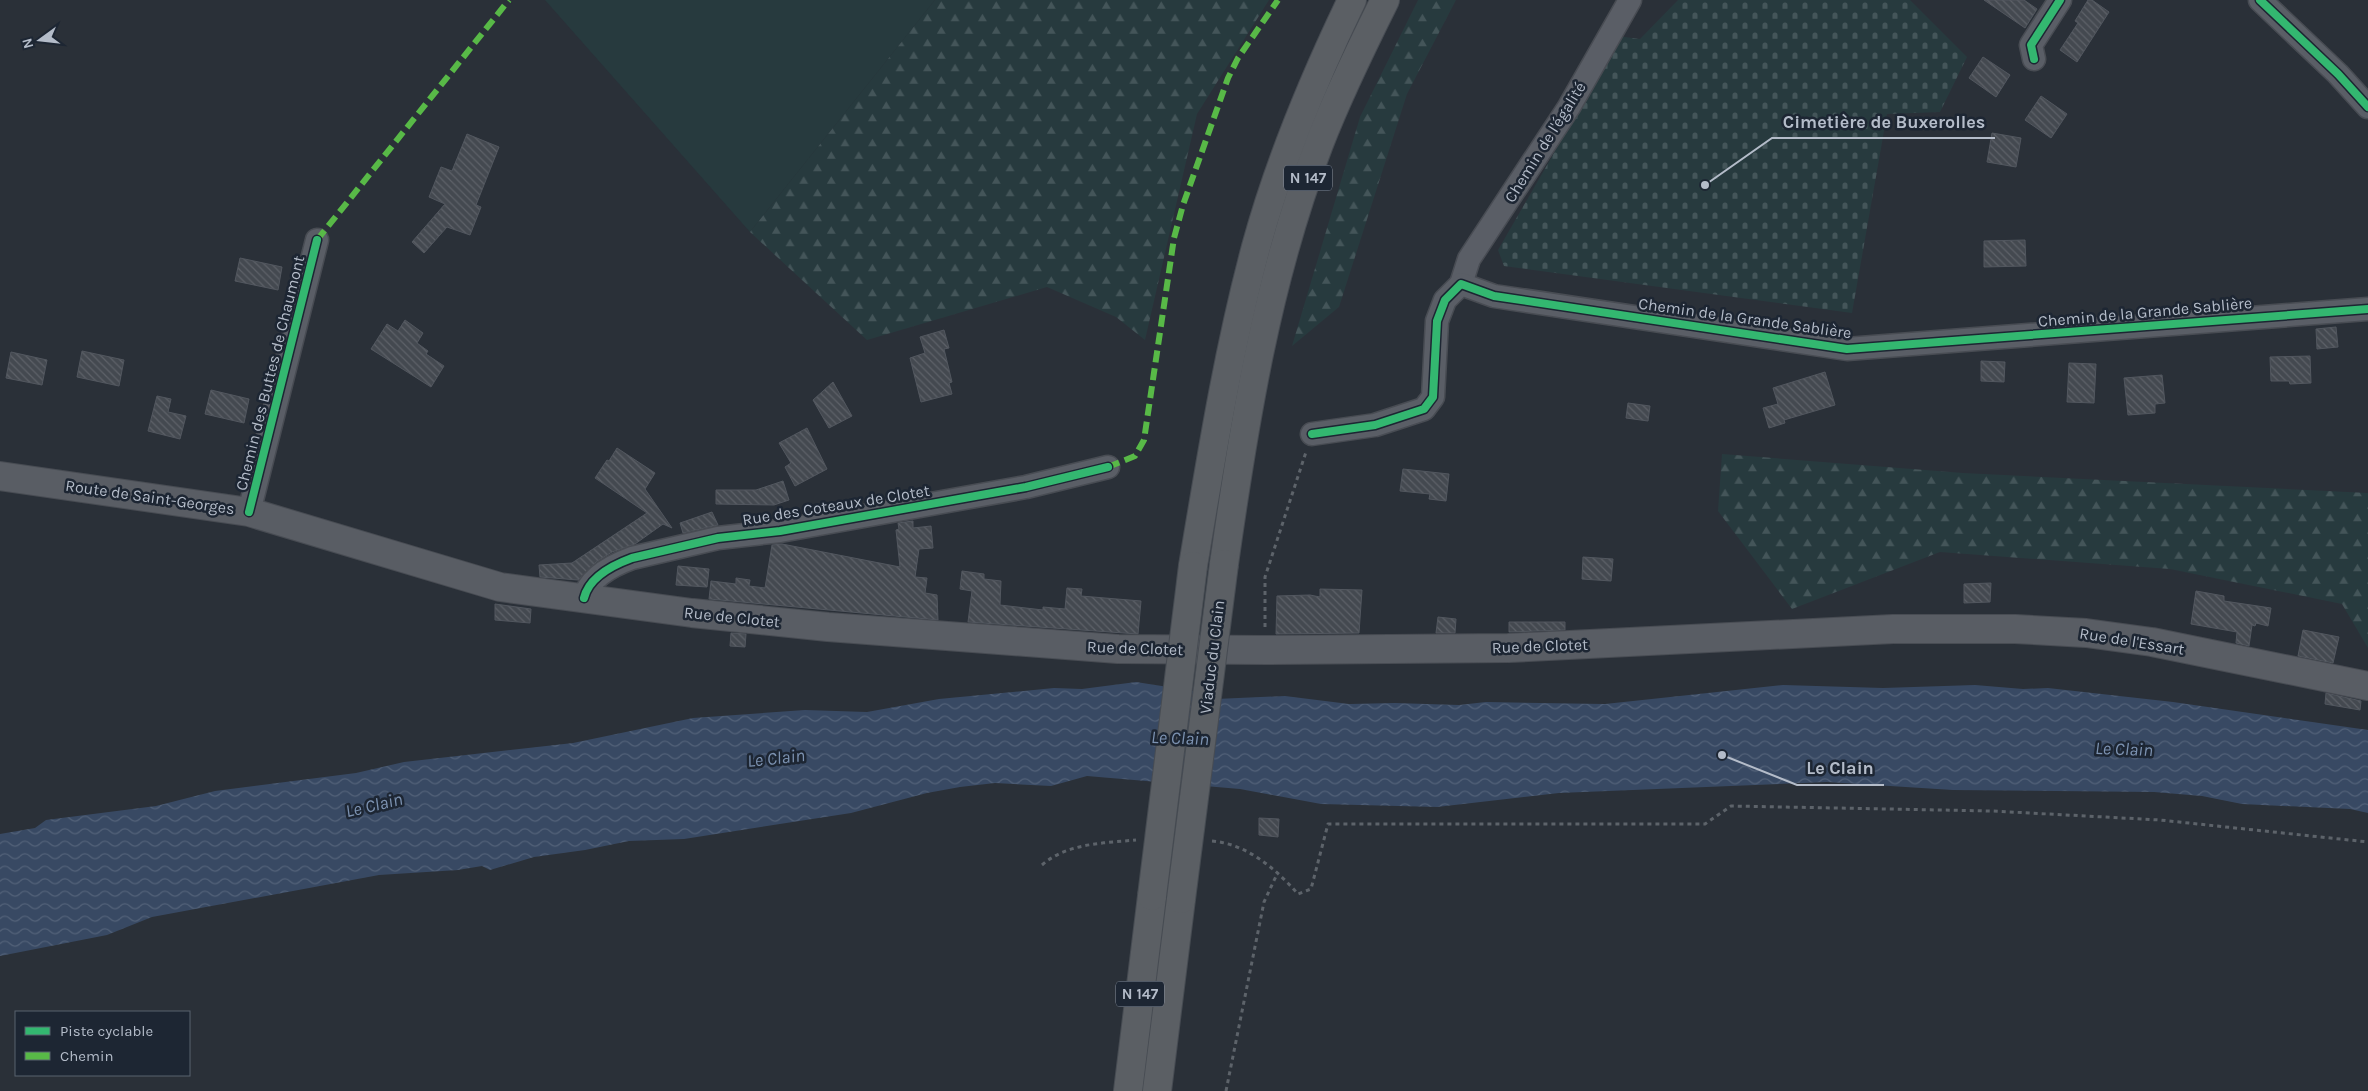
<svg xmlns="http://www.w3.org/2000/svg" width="2368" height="1091" viewBox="0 0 2368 1091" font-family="Karla,sans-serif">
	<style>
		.grass { fill: #273a3e }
		.forest { fill: url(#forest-firs) }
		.cemetery { fill: url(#cemetery-stones) }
		.water { fill: url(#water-waves) }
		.building { fill: url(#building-back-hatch); stroke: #52575f }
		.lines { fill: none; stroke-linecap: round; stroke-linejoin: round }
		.minor-casing { stroke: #484c53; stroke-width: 25 }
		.secondary-casing { stroke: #484c53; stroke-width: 30 }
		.trunk-casing { stroke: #474c53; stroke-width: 30 }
		.path { stroke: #5d636a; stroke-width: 3; stroke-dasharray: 4 4; stroke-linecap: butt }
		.minor { stroke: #5a5e66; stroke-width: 22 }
		.secondary { stroke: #595d64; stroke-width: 28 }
		.trunk { stroke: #5b5f64; stroke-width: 28 }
		.trunk-bridge-casing { stroke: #474c53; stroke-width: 30; stroke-linecap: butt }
		.trunk-bridge { stroke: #5b5f64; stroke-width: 28 }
		.quiet { stroke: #58b947; stroke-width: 6; stroke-dasharray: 12 6; stroke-linecap: butt }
		.cycleway-casing { stroke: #1d2633; stroke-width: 11 }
		.cycleway { stroke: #33b770; stroke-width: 8 }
		.labels { text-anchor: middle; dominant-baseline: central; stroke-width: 5; stroke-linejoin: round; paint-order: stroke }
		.shield { fill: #1d2633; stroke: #878f9c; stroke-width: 1 }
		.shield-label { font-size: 15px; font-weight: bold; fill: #b4bcc9 }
		.street-label { font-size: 16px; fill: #b4bcc9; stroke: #1d2633 }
		.water-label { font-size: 18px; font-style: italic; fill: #7c92b1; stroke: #1d2633 }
		.leader { fill: none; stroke: #b4bcc9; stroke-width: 2 }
		.callout-dot { fill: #b4bcc9; stroke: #1d2633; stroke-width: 2 }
		.callout-label { font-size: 18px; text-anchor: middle; font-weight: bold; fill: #b4bcc9; stroke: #1d2633; stroke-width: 5; stroke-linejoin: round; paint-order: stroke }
	</style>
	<defs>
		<pattern id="forest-firs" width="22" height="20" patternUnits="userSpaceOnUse" patternTransform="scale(1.25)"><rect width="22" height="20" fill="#273a3e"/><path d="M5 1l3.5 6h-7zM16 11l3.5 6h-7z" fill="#445559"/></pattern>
		<pattern id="cemetery-stones" width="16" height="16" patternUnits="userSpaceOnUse" patternTransform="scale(1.25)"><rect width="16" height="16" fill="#273a3e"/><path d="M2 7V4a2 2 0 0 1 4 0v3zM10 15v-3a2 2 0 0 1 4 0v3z" fill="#445559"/></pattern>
		<pattern id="water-waves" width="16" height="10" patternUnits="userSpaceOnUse" patternTransform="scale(1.25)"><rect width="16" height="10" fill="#384963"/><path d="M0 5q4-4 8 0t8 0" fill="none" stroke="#526178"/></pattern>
		<pattern id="building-back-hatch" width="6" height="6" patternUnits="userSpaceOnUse" patternTransform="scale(1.25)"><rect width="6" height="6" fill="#444950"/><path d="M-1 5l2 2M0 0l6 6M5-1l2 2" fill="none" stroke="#5d6168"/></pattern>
	</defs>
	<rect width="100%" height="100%" fill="#2a3038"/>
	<!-- grass -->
	<polygon class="grass" points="545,0 935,0 750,232"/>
	<!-- forest -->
	<g class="forest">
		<polygon points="935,0 1269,0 1197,114 1145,340 1116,317 1047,287 867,340 750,232"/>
		<polygon points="1418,0 1456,0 1407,94 1339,307 1292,346 1360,117"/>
		<polygon points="1722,454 1963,473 2368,493 2368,648 2342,604 2170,569 1940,552 1792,609 1718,511"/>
	</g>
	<!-- cemetery -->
	<polygon class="cemetery" points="1678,0 1910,0 1967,57 1940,112 1887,114 1852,313 1504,266 1498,250 1573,120 1617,36 1640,39"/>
	<!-- water -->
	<polygon class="water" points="1136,682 1194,691 1216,699 1285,696 1349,704 1395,703 1459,705 1486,702 1605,704 1783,685 1883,688 1975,685 2023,689 2048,688 2173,702 2368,730 2368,813 2350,809 2242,804 2202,796 2154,792 1953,790 1827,782 1559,793 1437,807 1321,804 1240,789 1087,776 1051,786 995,783 960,787 927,793 851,813 684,839 629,841 585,850 534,857 490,870 482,866 458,870 379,875 152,917 107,935 0,956 0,834 35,828 46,820 156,806 215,791 356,773 404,762 573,743 693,718 805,710 867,712 939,699 1054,688 1082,689"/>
	<!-- building -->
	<g class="building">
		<polygon points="1984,0 2024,0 2037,9 2025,28"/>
		<polygon points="2088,0 2092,0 2109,12 2077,62 2060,50 2078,23 2075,21"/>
		<polygon points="1983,57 2010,75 1996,97 1969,78"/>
		<polygon points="2041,96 2067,114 2051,138 2025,120"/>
		<polygon points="1992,133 2021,138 2016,167 1987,162"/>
		<polygon points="467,134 499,147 476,205 481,207 470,235 447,227 424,253 412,242 445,204 429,197 441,167 452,171"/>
		<polygon points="2025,240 2026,266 1984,267 1984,241"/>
		<polygon points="240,258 282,267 278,290 235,281"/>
		<polygon points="405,320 423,333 417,343 428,351 426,354 444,366 431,387 371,349 387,324 398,331"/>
		<polygon points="2336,327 2338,347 2317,349 2316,329"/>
		<polygon points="944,330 949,348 944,349 952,382 949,383 952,394 921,402 910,358 925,353 920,337"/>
		<polygon points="82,351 124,360 119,386 77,377"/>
		<polygon points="11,352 47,360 42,385 6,378"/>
		<polygon points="2310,356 2311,383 2290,384 2289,381 2271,381 2270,357"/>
		<polygon points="1981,361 2005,362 2004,382 1981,381"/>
		<polygon points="2069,363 2096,364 2094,403 2067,402"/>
		<polygon points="1825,372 1835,405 1784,420 1785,423 1769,428 1763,408 1778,404 1773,388"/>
		<polygon points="2162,375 2165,403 2155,404 2155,413 2128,415 2124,378"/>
		<polygon points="833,382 852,416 829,428 813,400"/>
		<polygon points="211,390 249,399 244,423 205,414"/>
		<polygon points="157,396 171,399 168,412 186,416 180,439 148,431"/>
		<polygon points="1628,403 1650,406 1648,421 1626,418"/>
		<polygon points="807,428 827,469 795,486 785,467 791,463 779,443"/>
		<polygon points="617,448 655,473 645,489 672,528 663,524 635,544 612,552 596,562 578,580 540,577 539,565 572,563 647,513 595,478 607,460 609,461"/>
		<polygon points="1403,469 1449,474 1446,501 1429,499 1430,494 1400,491"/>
		<polygon points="783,481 789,500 774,505 716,504 716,490 756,490"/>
		<polygon points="712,512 718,525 683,533 680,523"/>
		<polygon points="913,521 913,528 931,526 933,548 919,549 915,577 927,578 925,593 937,595 938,620 709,599 711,581 736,584 736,578 750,580 749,586 765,588 772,545 782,544 900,567 896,530 899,529 898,523"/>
		<polygon points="1583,557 1613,559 1611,581 1582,579"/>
		<polygon points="678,566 709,569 707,587 676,585"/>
		<polygon points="962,571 984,574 984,579 1001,581 1000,605 1043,610 1043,607 1065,609 1067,588 1082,589 1081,596 1141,601 1138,634 968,622 972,591 960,589"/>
		<polygon points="1991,583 1990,602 1964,603 1964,584"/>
		<polygon points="1320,589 1362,590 1359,633 1276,634 1277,596 1310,595 1320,597"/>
		<polygon points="2196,591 2224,596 2224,601 2271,608 2268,626 2256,623 2255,626 2252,625 2249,646 2236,643 2237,632 2191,624"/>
		<polygon points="495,604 531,609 530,623 495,620"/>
		<polygon points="1438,617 1456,619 1455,633 1436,633"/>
		<polygon points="1509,622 1565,622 1565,630 1509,632"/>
		<polygon points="2303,630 2339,637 2333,663 2298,656"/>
		<polygon points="731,633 746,634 745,647 730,646"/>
		<polygon points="2326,693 2361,701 2360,710 2325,704"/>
		<polygon points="1259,818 1279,819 1278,837 1259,835"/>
	</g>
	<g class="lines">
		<defs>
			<g id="minor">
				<polyline points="2260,0 2338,74 2368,107"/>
				<polyline points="2034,59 2031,45 2060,0"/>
				<polyline points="1461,284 1469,259 1569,107 1630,0"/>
				<polyline points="1312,434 1375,425 1424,409 1433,397 1437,321 1445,300 1461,284 1494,296 1847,349 2368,309"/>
				<polyline points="249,512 317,240"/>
				<path d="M584 598C589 577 613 565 632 558L718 538 780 531 1026 487 1108 467"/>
			</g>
			<polyline id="secondary" points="0,476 249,512 500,587 692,613 828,627 1118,649 1264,650 1508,648 1893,629 2015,629 2086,633 2152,642 2368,686"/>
			<g id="trunk">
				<path d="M1224 564C1244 423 1267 279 1319 144 1338 95 1361 48 1385 0"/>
				<path d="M1193 566C1211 459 1228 351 1256 247 1279 162 1314 79 1352 0"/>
				<polyline points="1128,1091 1152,896"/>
				<polyline points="1157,1091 1181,899"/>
			</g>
		</defs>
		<!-- minor casing -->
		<use href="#minor" class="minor-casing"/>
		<!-- secondary casing -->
		<use href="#secondary" class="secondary-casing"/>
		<!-- trunk casing -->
		<use href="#trunk" class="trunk-casing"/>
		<!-- path -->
		<g class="path">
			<polyline points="1265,627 1265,577 1306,452"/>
			<path d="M1212 841C1247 844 1276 869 1298 894L1311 889 1328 824H1705L1731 806 1992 811 2160 820 2368 842"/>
			<path d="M1042 865C1067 843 1104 843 1136 840"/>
			<polyline points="1226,1091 1264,902 1278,872"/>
		</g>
		<!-- minor -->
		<use href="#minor" class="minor"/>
		<!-- secondary -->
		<use href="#secondary" class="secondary"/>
		<!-- trunk -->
		<use href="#trunk" class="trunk"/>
		<defs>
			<g id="trunk-bridge">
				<polyline points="1152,896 1193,566"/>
				<polyline points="1181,899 1224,564"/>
			</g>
		</defs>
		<!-- trunk-bridge casing -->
		<use href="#trunk-bridge" class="trunk-bridge-casing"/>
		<!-- trunk-bridge -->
		<use href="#trunk-bridge" class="trunk-bridge"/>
		<!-- quiet -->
		<g class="quiet">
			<polyline points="317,240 509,0"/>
			<polyline points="1108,467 1135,456 1144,440 1174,238 1183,205 1228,78 1238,58 1278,0"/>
		</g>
		<defs>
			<g id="cycleway">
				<polyline points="2260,0 2338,74 2368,107"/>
				<polyline points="2034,59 2031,45 2060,0"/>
				<polyline points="1312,434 1375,425 1424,409 1433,397 1437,321 1445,300 1461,284 1494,296 1847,349 2368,309"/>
				<polyline points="249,512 317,240"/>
				<path d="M584 598C589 577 613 565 632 558L718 538 780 531 1026 487 1108 467"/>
			</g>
		</defs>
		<!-- cycleway casing -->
		<use href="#cycleway" class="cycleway-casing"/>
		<!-- cycleway -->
		<use href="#cycleway" class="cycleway"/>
	</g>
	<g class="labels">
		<!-- shield labels -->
		<g class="shield">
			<rect x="1284" y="165.5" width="48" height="25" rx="4"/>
			<rect x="1116" y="981.5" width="48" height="25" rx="4"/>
		</g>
		<g class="shield-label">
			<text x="1308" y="178">N 147</text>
			<text x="1140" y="994">N 147</text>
		</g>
		<!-- street labels -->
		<g class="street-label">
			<text transform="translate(1545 142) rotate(-58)">Chemin de l'égalité</text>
			<text transform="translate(2145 312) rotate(-5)">Chemin de la Grande Sablière</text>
			<text transform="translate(1745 318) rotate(8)">Chemin de la Grande Sablière</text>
			<text transform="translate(270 373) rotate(-76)">Chemin des Buttes de Chaumont</text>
			<text transform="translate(150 497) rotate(8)">Route de Saint-Georges</text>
			<text transform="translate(836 505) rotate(-9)">Rue des Coteaux de Clotet</text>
			<text transform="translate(732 617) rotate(6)">Rue de Clotet</text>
			<text transform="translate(2132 641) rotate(9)">Rue de l'Essart</text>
			<text transform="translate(1540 646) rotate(-2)">Rue de Clotet</text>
			<text transform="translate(1135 648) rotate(2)">Rue de Clotet</text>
			<text transform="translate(1212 657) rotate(-83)">Viaduc du Clain</text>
		</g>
		<!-- water labels -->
		<g class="water-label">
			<text transform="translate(1180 738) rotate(2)">Le Clain</text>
			<text transform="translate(2124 749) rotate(2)">Le Clain</text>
			<text transform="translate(776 758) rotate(-6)">Le Clain</text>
			<text transform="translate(374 805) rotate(-13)">Le Clain</text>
		</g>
	</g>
	<!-- callouts -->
	<path class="leader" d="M1705 185L1772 138H1995M1722 755L1797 785H1884"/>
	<g class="callout-dot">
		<circle cx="1705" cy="185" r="5"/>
		<circle cx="1722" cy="755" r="5"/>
	</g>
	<g class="callout-label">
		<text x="1884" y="128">Cimetière de Buxerolles</text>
		<text x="1840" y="774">Le Clain</text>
	</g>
	<!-- legend -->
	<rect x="15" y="1011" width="175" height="65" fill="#1d2633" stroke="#59626f"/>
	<rect x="25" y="1027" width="25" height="8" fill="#33b770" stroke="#59626f"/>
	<text x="60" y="1036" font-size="15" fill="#b4bcc9">Piste cyclable</text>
	<rect x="25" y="1052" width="25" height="8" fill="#58b947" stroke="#59626f"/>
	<text x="60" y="1061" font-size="15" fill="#b4bcc9">Chemin</text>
	<!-- north arrow -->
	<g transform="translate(40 40) rotate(255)" stroke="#1d2633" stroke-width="4" paint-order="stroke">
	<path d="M0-4L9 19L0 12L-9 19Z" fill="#b4bcc9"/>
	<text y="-8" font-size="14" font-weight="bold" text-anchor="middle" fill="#b4bcc9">N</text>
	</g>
</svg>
